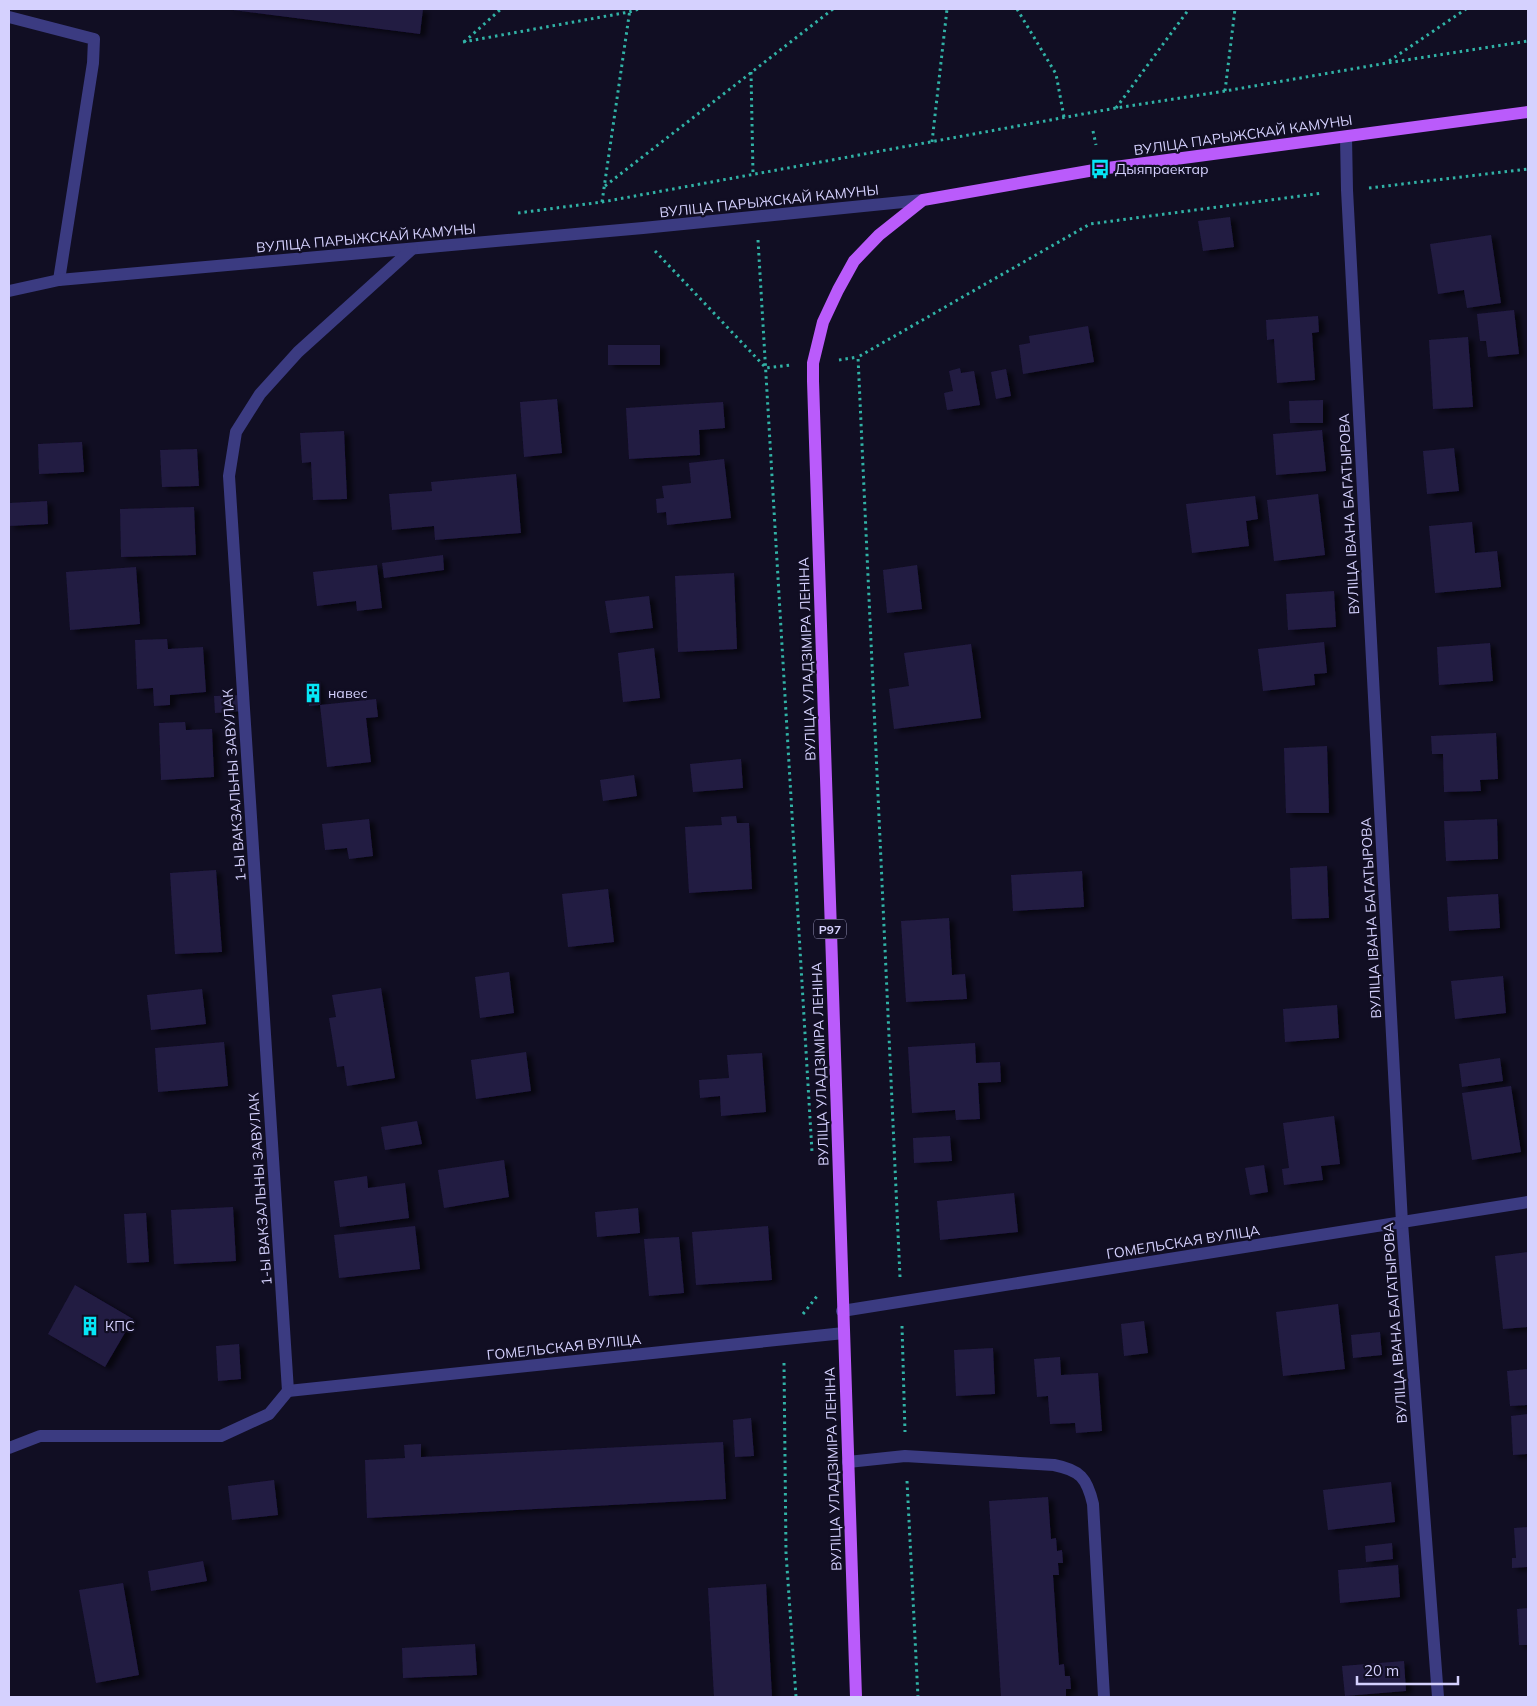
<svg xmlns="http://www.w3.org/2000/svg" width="1537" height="1706" viewBox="0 0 1537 1706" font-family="Mulish,sans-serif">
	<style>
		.building { fill: #221b43; filter: url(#shadow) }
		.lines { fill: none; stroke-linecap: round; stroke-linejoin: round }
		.path { stroke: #31b2a6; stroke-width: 3; stroke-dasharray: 2.5 4; stroke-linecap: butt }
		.minor { stroke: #3b3b81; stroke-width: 12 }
		.major { stroke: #ba5bfb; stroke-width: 12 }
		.labels { text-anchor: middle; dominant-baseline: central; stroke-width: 4.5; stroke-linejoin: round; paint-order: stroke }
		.shield { fill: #110e23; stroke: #9a96bc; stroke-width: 1 }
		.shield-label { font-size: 12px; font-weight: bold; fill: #d5d1fe }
		.street-label { font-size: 14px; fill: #d5d1fe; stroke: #110e23 }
		.poi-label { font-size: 14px; fill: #d5d1fe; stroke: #110e23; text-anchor: start }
	</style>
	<defs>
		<filter id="shadow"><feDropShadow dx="5.5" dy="3" stdDeviation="2.5" flood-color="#0009"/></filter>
	</defs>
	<rect width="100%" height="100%" fill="#110e23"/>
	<!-- building -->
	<g class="building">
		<polygon points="225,9 423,9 420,34"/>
		<polygon points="1230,217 1234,247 1203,251 1198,221"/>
		<polygon points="1491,235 1501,303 1467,308 1464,290 1438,294 1430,244"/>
		<polygon points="1514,310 1519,354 1488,357 1486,341 1480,341 1477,314"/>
		<polygon points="1318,316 1319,332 1312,333 1315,380 1277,383 1274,339 1267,340 1266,320"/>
		<polygon points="1088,326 1094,362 1023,374 1019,345 1030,343 1029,336"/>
		<polygon points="1468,337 1473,407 1433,409 1429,340"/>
		<rect x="608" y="345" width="52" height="20"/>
		<polygon points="960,368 961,373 974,371 980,405 947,410 944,393 953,391 949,371"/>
		<polygon points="1006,369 1011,396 996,399 991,372"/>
		<polygon points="557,399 562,453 524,457 520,402"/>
		<polygon points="1323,400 1323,423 1290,423 1289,401"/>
		<polygon points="723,402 725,428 699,430 700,455 629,459 626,408"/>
		<polygon points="1322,430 1326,471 1276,475 1273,434"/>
		<polygon points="344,431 347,499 313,500 311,462 302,463 300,433"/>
		<polygon points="82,442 84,472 39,474 38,444"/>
		<polygon points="1454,448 1459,491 1427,494 1423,451"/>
		<polygon points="197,449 199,486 162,487 160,450"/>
		<polygon points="724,459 731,518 667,525 666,512 657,513 656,499 664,498 662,486 691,483 689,463"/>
		<polygon points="516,474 521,533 435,540 434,526 392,530 389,494 432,491 431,482"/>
		<polygon points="1318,494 1325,555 1274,561 1267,500"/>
		<polygon points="1255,496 1258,519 1246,521 1249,546 1192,553 1186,504"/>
		<polygon points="47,501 48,524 9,526 9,503"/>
		<polygon points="194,507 196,555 121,557 120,509"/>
		<polygon points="1472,522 1475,553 1497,551 1501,587 1435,593 1429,526"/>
		<polygon points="443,555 444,570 384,578 382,563"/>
		<polygon points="377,565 382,608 357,611 356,601 317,606 313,572"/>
		<polygon points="917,565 922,609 887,613 883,570"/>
		<polygon points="136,567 140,624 70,630 66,572"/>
		<polygon points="734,573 737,649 678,652 675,576"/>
		<polygon points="1334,591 1336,627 1288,630 1286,594"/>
		<polygon points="649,596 653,628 610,633 605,601"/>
		<polygon points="167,639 168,649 203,647 206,692 170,695 170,705 154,706 153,688 137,689 135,640"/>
		<polygon points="1324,642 1327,673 1314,674 1315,685 1263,691 1258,649"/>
		<polygon points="1490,643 1493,681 1439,685 1437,647"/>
		<polygon points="971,644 981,718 894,729 889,689 909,686 904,653"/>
		<polygon points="654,648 660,698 623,702 618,653"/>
		<polygon points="307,681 317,681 320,705 309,706"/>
		<polygon points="241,695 242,711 215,713 214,696"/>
		<polygon points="376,699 378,717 366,718 371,762 327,767 320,705"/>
		<polygon points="185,722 186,730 212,729 214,777 161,780 159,723"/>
		<polygon points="1496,733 1498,779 1480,780 1481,791 1444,792 1443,754 1432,754 1431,736"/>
		<polygon points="1327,746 1329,813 1286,813 1284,748"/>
		<polygon points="741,759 743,788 693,792 690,764"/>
		<polygon points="634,775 637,796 603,801 600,780"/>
		<polygon points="736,816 737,823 749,823 752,889 689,893 685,827 722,825 721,817"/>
		<polygon points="369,819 373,856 349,859 347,848 325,850 322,824"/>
		<polygon points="1497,819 1498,859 1446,861 1444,821"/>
		<polygon points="1327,866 1329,918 1292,919 1290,868"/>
		<polygon points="216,870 222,952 175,954 170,873"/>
		<polygon points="1082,871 1084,907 1013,911 1011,875"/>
		<polygon points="608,889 614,942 568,947 562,894"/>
		<polygon points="1498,894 1500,928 1449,931 1447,897"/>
		<polygon points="949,918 952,975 965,974 967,999 906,1002 901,921"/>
		<polygon points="509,972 514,1013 480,1018 475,977"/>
		<polygon points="1503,976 1506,1013 1455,1019 1451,981"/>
		<polygon points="381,988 395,1078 347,1086 344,1066 337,1067 329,1018 336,1017 332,995"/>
		<polygon points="202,989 206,1024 151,1030 147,995"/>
		<polygon points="1337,1005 1339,1038 1285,1042 1283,1009"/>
		<polygon points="224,1042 228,1086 158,1092 155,1048"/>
		<polygon points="975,1043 976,1063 1000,1062 1001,1082 978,1083 980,1119 956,1120 955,1110 912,1113 908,1047"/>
		<polygon points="526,1052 531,1091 476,1099 471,1060"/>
		<polygon points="762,1053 766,1112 721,1116 720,1096 700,1098 699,1080 729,1078 727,1055"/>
		<polygon points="1500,1058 1503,1081 1462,1087 1459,1064"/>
		<polygon points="1511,1086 1521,1152 1472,1160 1462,1093"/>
		<polygon points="1334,1116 1340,1164 1321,1166 1323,1180 1284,1185 1282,1169 1289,1168 1283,1123"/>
		<polygon points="417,1121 422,1144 385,1150 381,1127"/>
		<polygon points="950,1136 952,1161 914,1163 913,1138"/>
		<polygon points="504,1160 509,1197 444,1208 438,1170"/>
		<polygon points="1264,1165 1268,1192 1250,1195 1245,1168"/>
		<polygon points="367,1176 368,1188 405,1183 409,1218 340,1227 334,1181"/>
		<polygon points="1014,1193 1018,1232 940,1240 937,1201"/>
		<polygon points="233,1207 236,1261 174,1264 171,1210"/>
		<polygon points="638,1208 640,1233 597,1237 595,1212"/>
		<polygon points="146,1213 149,1262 127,1263 124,1214"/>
		<polygon points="415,1226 420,1269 339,1278 334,1235"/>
		<polygon points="768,1226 772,1280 696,1285 692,1232"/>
		<polygon points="679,1237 684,1293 649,1296 644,1239"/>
		<polygon points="1528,1252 1528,1327 1503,1329 1495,1256"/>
		<polygon points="75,1285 133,1319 105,1367 48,1334"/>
		<polygon points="1338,1304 1345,1369 1283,1376 1276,1312"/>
		<polygon points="1144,1321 1148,1353 1124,1356 1121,1324"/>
		<polygon points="1380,1332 1382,1355 1353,1358 1351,1335"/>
		<polygon points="239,1344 241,1379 218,1381 216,1346"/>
		<polygon points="993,1348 995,1394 956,1396 954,1350"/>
		<polygon points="1060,1357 1061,1375 1098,1373 1102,1431 1076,1433 1075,1423 1050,1424 1048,1396 1037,1397 1034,1359"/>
		<polygon points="1528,1369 1528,1405 1510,1406 1507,1371"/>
		<polygon points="1528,1414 1528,1454 1513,1455 1511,1416"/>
		<polygon points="751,1418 754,1456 735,1457 733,1420"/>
		<polygon points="723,1442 726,1499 367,1518 365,1460 405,1458 404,1445 421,1444 421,1457"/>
		<polygon points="274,1480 278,1515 232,1520 228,1486"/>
		<polygon points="1391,1482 1395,1522 1328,1530 1323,1490"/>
		<polygon points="1048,1497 1051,1539 1056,1538 1057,1551 1062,1550 1063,1563 1058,1563 1059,1575 1053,1575 1059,1665 1064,1664 1065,1676 1070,1676 1071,1689 1066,1689 1066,1697 1001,1697 989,1501"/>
		<polygon points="1528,1527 1528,1567 1512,1568 1512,1558 1516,1558 1514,1528"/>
		<polygon points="1392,1543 1393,1559 1366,1562 1365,1546"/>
		<polygon points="203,1561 207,1581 151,1591 148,1571"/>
		<polygon points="1398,1565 1400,1597 1340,1603 1338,1570"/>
		<polygon points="123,1583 139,1675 96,1683 79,1590"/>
		<polygon points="766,1584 772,1697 714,1697 708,1588"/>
		<polygon points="1528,1608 1528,1645 1519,1645 1517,1609"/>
		<polygon points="475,1644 477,1675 403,1678 402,1648"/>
		<polygon points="1404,1661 1406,1691 1345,1696 1342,1666"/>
	</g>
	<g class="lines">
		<!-- path -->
		<g class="path">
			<polyline points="1017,9 1056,74 1064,117"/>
			<polyline points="463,42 629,12 639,9"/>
			<polyline points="464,42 501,9"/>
			<polyline points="1389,61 1466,9"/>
			<polyline points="751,72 753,174"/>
			<polyline points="1225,91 1235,9"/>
			<polyline points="1116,108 1189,9"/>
			<polyline points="1093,131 1096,145"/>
			<polyline points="932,142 947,9"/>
			<polyline points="605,186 833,9"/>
			<polyline points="1369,188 1528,169"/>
			<polyline points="602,202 630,9"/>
			<polyline points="518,213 602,202 1116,108 1225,91 1387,63 1528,41"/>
			<polyline points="758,240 812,1152"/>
			<polyline points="655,251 766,368 791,365"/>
			<polyline points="839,360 858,357"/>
			<polyline points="900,1277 858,357 1090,224 1323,193"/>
			<polyline points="803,1314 818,1295"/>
			<polyline points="902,1326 905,1432"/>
			<polyline points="784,1363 786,1553 796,1697"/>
			<polyline points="907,1481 918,1697"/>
		</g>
		<!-- minor -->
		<g class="minor">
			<polyline points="9,17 94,39 93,63 59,280"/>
			<polyline points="1346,137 1347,190 1402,1223 1438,1697"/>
			<polyline points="9,291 59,280 643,228 923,200"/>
			<polyline points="842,1311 1528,1202"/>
			<polyline points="288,1391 229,476 236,432 260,394 298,352 412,249"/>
			<polyline points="288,1391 844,1333"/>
			<polyline points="9,1448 40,1436 221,1436 269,1414 288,1391"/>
			<path d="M848 1462 905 1456 1054 1465C1080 1470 1087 1478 1093 1504L1104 1697"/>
		</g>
		<!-- major -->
		<polyline class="major" points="856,1697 813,381 813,363 823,322 838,290 854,261 879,235 923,200 1100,169 1528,112"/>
	</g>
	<!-- icons -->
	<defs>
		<symbol id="bus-bare" viewBox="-9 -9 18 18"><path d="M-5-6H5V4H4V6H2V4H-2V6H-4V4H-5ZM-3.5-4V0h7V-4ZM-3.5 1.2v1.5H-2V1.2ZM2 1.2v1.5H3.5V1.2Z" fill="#06e6f6" stroke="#110e23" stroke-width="2.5" paint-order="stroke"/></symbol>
		<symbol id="building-bare" viewBox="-9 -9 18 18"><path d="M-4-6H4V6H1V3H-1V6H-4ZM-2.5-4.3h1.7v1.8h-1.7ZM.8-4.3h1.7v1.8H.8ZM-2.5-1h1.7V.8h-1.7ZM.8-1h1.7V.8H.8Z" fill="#06e6f6" stroke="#110e23" stroke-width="2.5" paint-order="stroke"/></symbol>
	</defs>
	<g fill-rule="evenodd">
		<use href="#bus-bare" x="1086" y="155" width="28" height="28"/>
		<use href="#building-bare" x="299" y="679" width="28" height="28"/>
		<use href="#building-bare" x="76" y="1312" width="28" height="28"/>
	</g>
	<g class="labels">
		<!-- shield labels -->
		<rect class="shield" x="814" y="919.5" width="32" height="19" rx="4"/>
		<g class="shield-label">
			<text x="830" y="929">Р97</text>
		</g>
		<!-- street labels -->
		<g class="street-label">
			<text transform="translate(1243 135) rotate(-8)">ВУЛІЦА ПАРЫЖСКАЙ КАМУНЫ</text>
			<text transform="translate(769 201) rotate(-6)">ВУЛІЦА ПАРЫЖСКАЙ КАМУНЫ</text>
			<text transform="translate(366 238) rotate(-5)">ВУЛІЦА ПАРЫЖСКАЙ КАМУНЫ</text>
			<text transform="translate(1349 514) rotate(-93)">ВУЛІЦА ІВАНА БАГАТЫРОВА</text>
			<text transform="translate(807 659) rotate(-92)">ВУЛІЦА УЛАДЗІМІРА ЛЕНІНА</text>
			<text transform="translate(234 785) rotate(-94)">1-Ы ВАКЗАЛЬНЫ ЗАВУЛАК</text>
			<text transform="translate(1371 918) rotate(-93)">ВУЛІЦА ІВАНА БАГАТЫРОВА</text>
			<text transform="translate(820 1064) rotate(-92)">ВУЛІЦА УЛАДЗІМІРА ЛЕНІНА</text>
			<text transform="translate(260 1189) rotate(-94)">1-Ы ВАКЗАЛЬНЫ ЗАВУЛАК</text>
			<text transform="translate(1183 1242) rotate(-9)">ГОМЕЛЬСКАЯ ВУЛІЦА</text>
			<text transform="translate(1395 1323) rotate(-94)">ВУЛІЦА ІВАНА БАГАТЫРОВА</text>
			<text transform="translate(564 1347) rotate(-6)">ГОМЕЛЬСКАЯ ВУЛІЦА</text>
			<text transform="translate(833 1469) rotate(-92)">ВУЛІЦА УЛАДЗІМІРА ЛЕНІНА</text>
		</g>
		<!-- poi labels -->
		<g class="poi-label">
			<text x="1115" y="169">Дыяпраектар</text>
			<text x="328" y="693">навес</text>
			<text x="105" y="1326">КПС</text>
		</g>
	</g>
	<!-- border -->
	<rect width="1537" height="1706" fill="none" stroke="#d5d1fe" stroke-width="20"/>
	<!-- scale -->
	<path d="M1357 1676v8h101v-8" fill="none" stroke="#d5d1fe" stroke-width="2.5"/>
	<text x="1364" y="1676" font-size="15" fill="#d5d1fe" stroke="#110e23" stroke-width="4" paint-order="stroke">20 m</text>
</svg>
